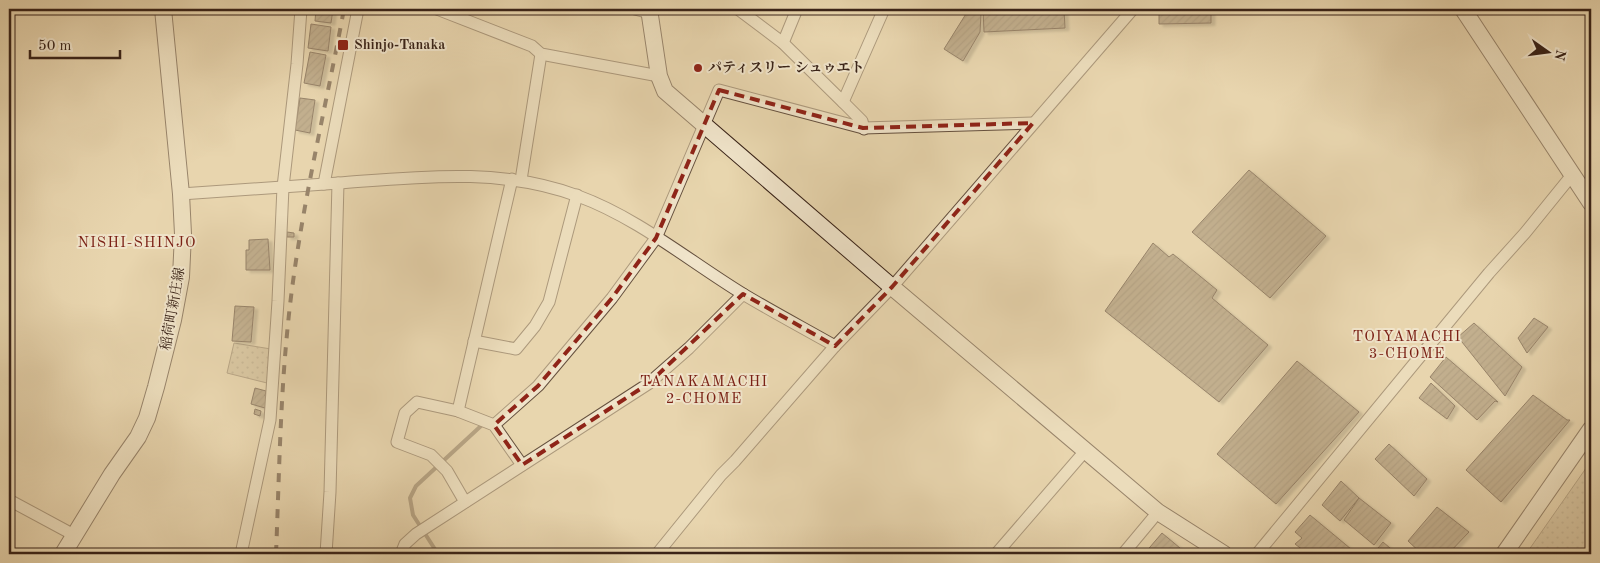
<svg xmlns="http://www.w3.org/2000/svg" width="1600" height="563" viewBox="0 0 1600 563" font-family="'Old Standard TT','Noto Serif JP',serif">
	<style>
		.green { fill: url(#green-dots); stroke: #826e56 }
		.lines { fill: none; stroke-linecap: round; stroke-linejoin: round }
		.stream { stroke: #7e6a53; stroke-width: 4 }
		.building { fill: url(#building-hatch); stroke: #392318; filter: url(#shadow) }
		.street-casing { stroke: #65503e; stroke-width: 13 }
		.secondary-casing { stroke: #392318; stroke-width: 18 }
		.street { stroke: #f0e4ca; stroke-width: 11 }
		.secondary { stroke: #f0e4ca; stroke-width: 16 }
		.rail { stroke: #392318; stroke-width: 4; stroke-dasharray: 9 9; stroke-linecap: butt }
		.marked { fill: none; stroke: #8f2418; stroke-width: 4; stroke-dasharray: 10 6; stroke-linejoin: round }
		.poi-dot { fill: #8f2418; stroke: #f0e4ca; stroke-width: 2 }
		.labels { text-anchor: middle; dominant-baseline: central; stroke-width: 4; stroke-linejoin: round; paint-order: stroke }
		.poi-label { font-size: 14px; font-weight: bold; fill: #392318; stroke: #f0e4ca; text-anchor: start }
		.street-label { font-size: 14px; fill: #392318; stroke: #f0e4ca }
		.neighbourhood-label { font-size: 15px; letter-spacing: 1px; fill: #7a1f14; stroke: #f0e4ca }
	</style>
	<defs>
		<pattern id="green-dots" width="8" height="8" patternUnits="userSpaceOnUse" patternTransform="scale(1.25)"><rect width="8" height="8" fill="#cab894"/><path d="M2 2h.1M6 6h.1" fill="none" stroke="#a59578" stroke-width="1.8" stroke-linecap="round"/></pattern>
		<pattern id="building-hatch" width="6" height="6" patternUnits="userSpaceOnUse" patternTransform="scale(1.25)"><rect width="6" height="6" fill="#948066"/><path d="M-1 1l2-2M0 6l6-6M5 7l2-2" fill="none" stroke="#7a6853"/></pattern>
		<filter id="shadow"><feDropShadow dx="4" dy="2.5" stdDeviation="1" flood-color="#0004"/></filter>
	</defs>
	<rect width="100%" height="100%" fill="#e8d6ae"/>
	<filter id="stains"><feTurbulence type="fractalNoise" baseFrequency=".004" numOctaves="4"/><feColorMatrix values="0 0 0 0 .2 0 0 0 0 .09 0 0 0 0 .02 0 0 0 .5 -.17"/></filter>
	<radialGradient id="worn" r=".72"><stop offset=".6" stop-color="#630" stop-opacity="0"/><stop offset="1" stop-color="#630" stop-opacity=".3"/></radialGradient>
	<!-- green -->
	<g class="green">
		<polygon points="234,343 271,349 267,383 227,373"/>
		<polygon points="1591,461 1591,554 1526,554"/>
	</g>
	<g class="lines">
		<!-- stream -->
		<polyline class="stream" points="438,554 413,515 410,498 416,486 482,425"/>
	</g>
	<!-- building -->
	<g class="building">
		<polygon points="316,9 333,9 331,23 315,21"/>
		<polygon points="969,9 972,9 981,14 980,32 963,61 944,49"/>
		<polygon points="983,9 1064,9 1065,28 984,32"/>
		<polygon points="1159,9 1211,9 1211,23 1159,24"/>
		<polygon points="311,24 331,27 328,51 308,48"/>
		<polygon points="310,52 326,55 320,86 304,83"/>
		<polygon points="300,98 315,100 310,133 295,130"/>
		<polygon points="1249,170 1326,236 1270,298 1192,232"/>
		<polygon points="287,232 294,233 294,237 287,237"/>
		<polygon points="268,239 270,270 246,270 246,250 249,250 249,240"/>
		<polygon points="1153,243 1169,257 1173,254 1217,290 1212,298 1268,345 1219,402 1105,311"/>
		<polygon points="235,306 254,307 251,342 232,341"/>
		<polygon points="1534,318 1548,327 1527,353 1518,338"/>
		<polygon points="1474,323 1522,367 1505,396 1458,337"/>
		<polygon points="1446,357 1498,402 1495,401 1477,420 1430,377"/>
		<polygon points="1297,361 1359,412 1276,504 1217,454"/>
		<polygon points="1431,383 1455,406 1447,419 1419,398"/>
		<polygon points="255,388 266,391 265,396 268,398 265,408 251,404"/>
		<polygon points="1533,395 1567,420 1570,420 1501,502 1466,470"/>
		<polygon points="255,409 261,411 260,416 254,414"/>
		<polygon points="1389,444 1427,479 1414,496 1375,459"/>
		<polygon points="1341,481 1359,498 1340,521 1322,505"/>
		<polygon points="1359,498 1391,523 1374,545 1344,520"/>
		<polygon points="1437,507 1469,532 1448,554 1422,554 1408,541"/>
		<polygon points="1310,515 1357,554 1308,554 1295,544 1302,538 1295,532"/>
		<polygon points="1162,533 1180,548 1174,554 1144,554"/>
		<polygon points="1383,542 1397,554 1373,554"/>
	</g>
	<g class="lines">
		<defs>
			<g id="street">
				<polyline points="437,9 532,46 541,54 659,76"/>
				<polyline points="635,9 650,13"/>
				<polyline points="738,9 783,43 843,102 884,9"/>
				<polyline points="783,43 797,9"/>
				<polyline points="843,102 862,121 864,129"/>
				<polyline points="521,180 541,54"/>
				<polyline points="324,184 358,9"/>
				<path d="M181 194C234 190 287 187 339 183 419 177 501 167 578 196 638 218 689 261 743 294 773 312 805 329 835 346"/>
				<polyline points="474,341 516,349 535,326 549,302 577,195"/>
				<polyline points="458,411 512,179"/>
				<polyline points="494,425 538,386 612,298 656,238 719,90 863,128 1033,123"/>
				<polyline points="9,500 74,535"/>
				<polyline points="465,502 447,471 431,455 397,442 405,413 417,402 458,411 494,425 522,465"/>
				<polyline points="241,554 270,420 278,301 283,187 297,64 301,9"/>
				<polyline points="326,554 330,492 338,183"/>
				<polyline points="401,554 405,544 416,534 648,384 689,348 743,294"/>
				<polyline points="657,554 721,475 735,461 835,346 892,287 1133,9"/>
				<polyline points="996,554 1085,451"/>
				<polyline points="1123,554 1158,512"/>
				<polyline points="1257,554 1489,273 1525,233 1572,175"/>
			</g>
			<g id="secondary">
				<polyline points="649,9 659,76 665,91 892,287 1158,512 1224,554"/>
				<polyline points="1463,9 1591,203"/>
				<polyline points="63,554 112,474 138,437 147,418 156,387 173,320 181,277 183,234 181,194 163,9"/>
				<polyline points="1504,554 1591,429"/>
			</g>
		</defs>
		<!-- street casing -->
		<use href="#street" class="street-casing"/>
		<!-- secondary casing -->
		<use href="#secondary" class="secondary-casing"/>
		<!-- street -->
		<use href="#street" class="street"/>
		<!-- secondary -->
		<use href="#secondary" class="secondary"/>
		<!-- rail -->
		<path class="rail" d="M276 554C279 481 280 407 287 334 297 224 324 117 344 9"/>
	</g>
	<!-- marked area -->
	<path d="M0 0H1600V563H0ZM719 90 863 128 1033 123 892 287 835 346 743 294 648 384 522 465 494 425 538 386 612 298 656 238Z" fill="#e8d6ae" fill-opacity=".55" fill-rule="evenodd"/>
	<path class="marked" d="M719 90 863 128 1033 123 892 287 835 346 743 294 648 384 522 465 494 425 538 386 612 298 656 238Z"/>
	<!-- markers -->
	<g class="poi-dot">
		<rect x="337" y="39" width="12" height="12" rx="2.5"/>
		<circle cx="698" cy="68" r="5"/>
	</g>
	<g class="labels">
		<!-- poi labels -->
		<g class="poi-label">
			<text x="354" y="45">Shinjo-Tanaka</text>
			<text x="708" y="68">パティスリー シュゥエト</text>
		</g>
		<!-- street labels -->
		<g class="street-label">
			<text transform="translate(173 309) rotate(-80)">稲荷町新庄線</text>
		</g>
		<!-- neighbourhood labels -->
		<g class="neighbourhood-label">
			<text x="137" y="243">NISHI-SHINJO</text>
			<text x="1407" y="337">TOIYAMACHI<tspan x="1407" dy="17">3-CHOME</tspan></text>
			<text x="704" y="382">TANAKAMACHI<tspan x="704" dy="17">2-CHOME</tspan></text>
		</g>
	</g>
	<!-- margin -->
	<rect width="1600" height="563" fill="none" stroke="#e8d6ae" stroke-width="30"/>
	<rect x="10" y="10" width="1580" height="543" fill="none" stroke="#392318" stroke-width="2.5"/>
	<rect x="15" y="15" width="1570" height="533" fill="none" stroke="#392318"/>
	<!-- north arrow -->
	<g transform="translate(1548 52) rotate(104)" stroke="#f0e4ca" stroke-width="4" paint-order="stroke">
	<path d="M0-4L9 19L0 12L-9 19Z" fill="#392318"/>
	<text y="-8" font-size="14" font-weight="bold" text-anchor="middle" fill="#392318">N</text>
	</g>
	<!-- scale -->
	<path d="M30 50v8h90v-8" fill="none" stroke="#392318" stroke-width="2.5"/>
	<text x="38" y="50" font-size="15" fill="#392318" stroke="#f0e4ca" stroke-width="4" paint-order="stroke">50 m</text>
	<rect width="100%" height="100%" filter="url(#stains)"/>
	<rect width="100%" height="100%" fill="url(#worn)"/>
</svg>
